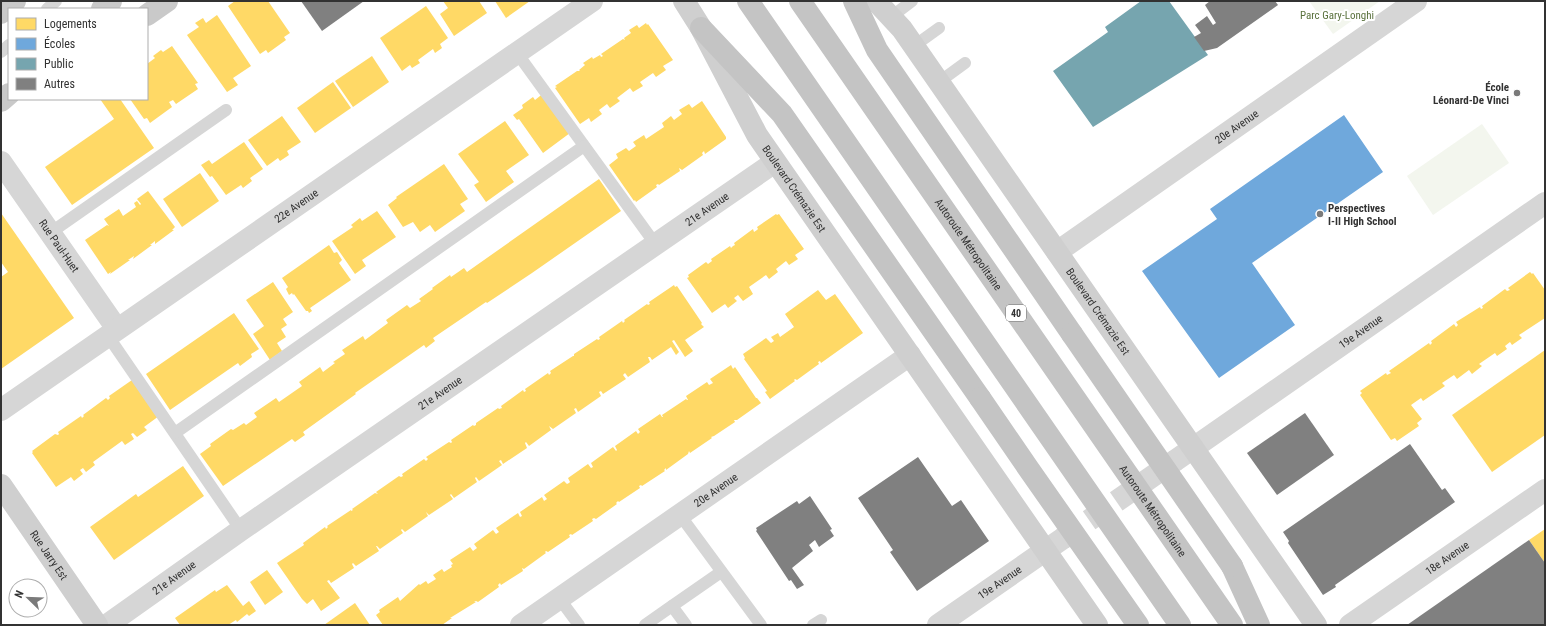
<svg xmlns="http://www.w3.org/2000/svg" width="1546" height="626" viewBox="0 0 1546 626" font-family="'Roboto Condensed',sans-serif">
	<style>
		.green { fill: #f3f6ee }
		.homes { fill: #ffd966 }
		.schools { fill: #6fa8dc }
		.public { fill: #76a5af }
		.building { fill: #808080 }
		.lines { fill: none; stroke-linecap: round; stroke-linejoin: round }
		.street-tunnel { stroke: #d6d6d6; stroke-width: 22; stroke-dasharray: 22 11; stroke-linecap: butt }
		.lane { stroke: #d6d6d6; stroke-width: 12 }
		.street { stroke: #d6d6d6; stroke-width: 22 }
		.secondary { stroke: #cfcfcf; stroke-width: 22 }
		.primary { stroke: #c9c9c9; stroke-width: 22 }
		.highway { stroke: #c4c4c4; stroke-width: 22 }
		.highway-bridge { stroke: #c4c4c4; stroke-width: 22 }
		.poi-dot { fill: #7a7a7a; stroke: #fff; stroke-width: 1.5 }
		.labels { text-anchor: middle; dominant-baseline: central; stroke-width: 4; stroke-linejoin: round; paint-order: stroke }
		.shield { fill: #fff; stroke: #707070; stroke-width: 1 }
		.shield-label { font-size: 10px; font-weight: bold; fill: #323232 }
		.park-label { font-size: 11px; fill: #59713c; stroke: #fff }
		.poi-label { font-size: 11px; font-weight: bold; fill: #323232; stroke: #fff; text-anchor: end }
		.street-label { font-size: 11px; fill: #323232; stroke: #fff }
	</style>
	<rect width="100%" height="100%" fill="#fff"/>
	<!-- green -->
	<g class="green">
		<polygon points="1309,1 1380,1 1333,34"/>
		<polygon points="1482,124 1509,163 1433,215 1407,176"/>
	</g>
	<!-- homes -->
	<g class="homes">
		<polygon points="235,1 268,1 290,33 284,37 286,40 268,53 266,50 260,54 228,6"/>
		<polygon points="443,1 479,1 487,13 454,36 440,14 448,8"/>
		<polygon points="495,1 530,1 506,18"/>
		<polygon points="426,6 448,38 440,44 442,48 435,53 433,49 418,60 420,63 412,68 410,65 402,71 380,38"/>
		<polygon points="217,15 251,66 233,78 238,85 227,92 187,35 199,27 195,23 203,18 206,23"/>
		<polygon points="646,23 647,25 648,24 673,60 663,66 666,70 656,77 653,73 640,82 643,86 633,92 630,88 617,98 620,101 610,108 607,104 599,110 602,114 591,122 589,118 580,124 555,88 557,87 555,86 577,71 580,71 579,70 585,65 583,63 592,57 593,59 600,55 601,57 603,56 601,54 623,39 625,40 624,38 631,33 629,30 637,25 639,28"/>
		<polygon points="172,46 198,83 195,84 198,89 176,104 173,100 169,102 172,107 150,123 147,118 144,119 130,99 147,99 147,64 155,58 153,56 161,50 163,52"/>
		<polygon points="372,56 389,82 353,107 335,81"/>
		<polygon points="333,82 351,108 315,133 297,108"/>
		<polygon points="545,92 570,133 543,153 519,119 517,120 513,115 523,108 522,105 533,97 535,100"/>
		<polygon points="100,99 120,99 154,148 72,205 45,167 114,119"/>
		<polygon points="702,101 726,137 726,139 705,154 704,151 702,153 703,155 682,170 679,168 680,171 659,185 658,184 656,185 657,187 636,202 635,200 634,201 609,165 618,158 616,154 626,148 629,151 636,146 633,142 644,135 646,139 664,127 662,123 671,116 674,120 682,114 679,110 689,104 692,108"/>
		<polygon points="282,116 301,142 287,151 289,155 280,161 278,158 267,166 248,140"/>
		<polygon points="505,121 529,155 506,171 514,182 486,202 474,185 479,182 458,154"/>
		<polygon points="244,142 263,169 250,178 252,181 243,188 241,185 226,195 212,176 210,177 201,165 209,160 212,164"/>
		<polygon points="444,164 468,199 460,204 465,211 435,232 430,225 420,232 413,222 403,227 388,205 397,198 396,197"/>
		<polygon points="200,173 219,201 182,227 163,199"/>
		<polygon points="599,179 621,211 532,273 487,303 486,302 433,338 435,341 426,348 424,345 355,393 356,394 303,432 305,435 295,442 292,439 223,486 200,454 211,446 210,444 231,429 233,430 244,423 246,425 257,417 254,413 276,398 279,402 302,386 299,382 320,367 323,372 335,363 333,362 345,354 342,350 363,336 365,340 388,323 386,320 407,305 410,308 421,301 419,299 433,289 432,288 450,275 451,277 464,268 467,272"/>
		<polygon points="148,191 175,227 172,230 174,230 155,244 155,241 150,245 152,245 133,259 134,256 128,260 130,260 110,274 111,272 108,274 85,240 107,225 109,226 104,219 119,209 123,216 136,207 134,203 137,201 140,205 141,204 137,199"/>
		<polygon points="377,211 396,237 362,260 366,266 355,274 332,241 353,227 351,225 360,218 362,221"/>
		<polygon points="1,213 74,318 1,369 1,277 8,272 1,262"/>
		<polygon points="776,214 777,215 779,214 804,249 795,255 798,259 789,265 786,261 776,269 778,272 769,279 766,275 749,287 753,294 743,301 738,295 734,298 737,301 728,308 725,304 712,313 687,278 689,277 688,275 706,262 708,264 712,261 711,259 730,246 731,248 733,246 735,245 734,243 753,229 754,232 757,230 758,229 757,227"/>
		<polygon points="329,245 334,253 337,252 342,260 339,263 351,280 310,308 312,311 309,313 308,311 306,311 294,294 293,295 292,293 289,295 286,289 288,287 282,278"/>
		<polygon points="1530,272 1532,274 1533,273 1545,290 1545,318 1519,335 1522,338 1512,345 1510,342 1505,346 1507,349 1497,356 1495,353 1479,364 1482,366 1472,374 1469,370 1457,379 1454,375 1442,383 1445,386 1423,401 1421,398 1411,405 1422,419 1417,423 1419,426 1397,441 1395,438 1391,440 1360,395 1362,393 1360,391 1386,373 1387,375 1391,373 1389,371 1429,343 1430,345 1432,343 1431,341 1454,324 1456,327 1458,325 1456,322 1480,307 1481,309 1483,308 1482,306 1505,289 1507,291 1510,290 1508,288"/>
		<polygon points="273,282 293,312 283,319 287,325 281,329 286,337 277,343 282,351 270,360 253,334 264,326 246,300"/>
		<polygon points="674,285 675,287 677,286 702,323 701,324 704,327 685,340 693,351 685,357 674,340 672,341 679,352 676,355 671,347 652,360 650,357 648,357 650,362 628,377 625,373 623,375 626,379 603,394 601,391 599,392 601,396 578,412 576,408 574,409 576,413 553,429 549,426 551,430 529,446 526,442 525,443 527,448 503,464 501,460 499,461 502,465 479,481 476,477 475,478 477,482 454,498 451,494 450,495 453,499 429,515 426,512 428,516 405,532 402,529 401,530 403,533 380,549 377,546 376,546 379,551 356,566 353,563 352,564 354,568 331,583 329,580 327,581 340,598 321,611 313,599 307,604 302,599 277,563 304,545 303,543 325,527 326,529 328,527 327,526 351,510 351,511 353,510 352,509 375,493 378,494 376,492 399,476 401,477 403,476 402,474 424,459 426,461 428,459 426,457 449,442 451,443 452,442 451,440 473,425 474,426 476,425 476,423 498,408 499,409 502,408 501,406 523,390 524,392 526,391 525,389 548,373 549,375 551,373 550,371 573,356 574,356 574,354 597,339 598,340 600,339 599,337 622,321 623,323 625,321 624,320 647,304 648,305 650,304 649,302"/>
		<polygon points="818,290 826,300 835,294 863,333 821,363 820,361 818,362 819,364 797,380 795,379 794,380 795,381 770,399 765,392 767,391 744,359 745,358 743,354 766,338 771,343 774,341 771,337 778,333 780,337 794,327 785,314"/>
		<polygon points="234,313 259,349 251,354 252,357 240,366 238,363 170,410 146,374"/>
		<polygon points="1545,350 1545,435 1492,472 1452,415"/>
		<polygon points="731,365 733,369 735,367 756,398 757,398 761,403 737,420 734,420 735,422 714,436 711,437 712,438 690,453 689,451 688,454 666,470 666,468 664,470 665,471 642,486 641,485 639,486 640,488 619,502 618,501 616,503 617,504 596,519 594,518 592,519 593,521 572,535 571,534 569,535 570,537 548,552 546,551 545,552 546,553 524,569 522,568 523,571 501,585 500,583 498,585 499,587 478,602 476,601 474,602 476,602 450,618 452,618 442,625 383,625 376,615 380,612 379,610 398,597 400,601 419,584 420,585 426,581 428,584 436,579 433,575 442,569 444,572 452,567 451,565 453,564 450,560 470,547 473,551 477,548 474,544 493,530 496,534 499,532 496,528 518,513 520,517 522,516 520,512 542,497 544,501 547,499 544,495 564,481 567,484 569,483 570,482 568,478 588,464 591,468 593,467 591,463 613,447 616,451 617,450 615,446 636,431 638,434 640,432 638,429 660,414 662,417 663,417 662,415 686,399 687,400 688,400 686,396 707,382 709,385 713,383 710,379"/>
		<polygon points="132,380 159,416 144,427 147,430 137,437 133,433 131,434 134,439 125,445 122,441 93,462 95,465 86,472 83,468 80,470 83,474 74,481 71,477 56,487 32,453 33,452 32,451 55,434 58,435 59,434 58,432 81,416 82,418 84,416 83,415 106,398 108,400 110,398 109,396"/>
		<polygon points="183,466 204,496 114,560 90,527 136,494 138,497"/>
		<polygon points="1545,529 1545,563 1529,540"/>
		<polygon points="267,570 283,592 265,605 250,582"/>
		<polygon points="227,585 243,606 249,601 256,611 249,616 247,614 237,622 236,620 228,625 180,625 175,618 215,590 216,592"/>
		<polygon points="355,603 370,625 324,625"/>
	</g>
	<!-- schools -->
	<polygon class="schools" points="1344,115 1383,172 1252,263 1295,325 1219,378 1142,271 1217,219 1210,209"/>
	<!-- public -->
	<polygon class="public" points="1141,1 1169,1 1208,55 1093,127 1053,71 1108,32 1105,27"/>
	<!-- building -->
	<g class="building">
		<polygon points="301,1 364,1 322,31"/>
		<polygon points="1210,1 1275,1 1278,5 1217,48 1204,51 1194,37 1201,33 1195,25 1207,16 1213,25 1216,23 1205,5"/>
		<polygon points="1305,413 1334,455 1277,495 1247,453"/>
		<polygon points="1410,444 1442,490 1445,488 1455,502 1335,585 1336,587 1323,595 1288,543 1289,541 1283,532"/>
		<polygon points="918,457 952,506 961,500 989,541 917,591 890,552 893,550 858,498"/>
		<polygon points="810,496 832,529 830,530 834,536 819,547 815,540 809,545 813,551 792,568 804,585 797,589 791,580 789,581 756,531 757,530 756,528 797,501 799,504"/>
		<polygon points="1529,540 1545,563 1545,625 1407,625"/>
	</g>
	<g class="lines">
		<!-- street-tunnel -->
		<polyline class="street-tunnel" points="1062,539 1176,460"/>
		<!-- lane -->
		<g class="lane">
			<polyline points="47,9 56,1"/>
			<polyline points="891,17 912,1"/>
			<polyline points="914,46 939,28"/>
			<polyline points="1,52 9,45"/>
			<polyline points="517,53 656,245"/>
			<polyline points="939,82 965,63"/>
			<polyline points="50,233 226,110"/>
			<polyline points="108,336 241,530"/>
			<polyline points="175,433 584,146"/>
			<polyline points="680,515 761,625"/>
			<polyline points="559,598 579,625"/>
			<polyline points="645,625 672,606"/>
			<polyline points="686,625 672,606 721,572"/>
			<polyline points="813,625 821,620"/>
		</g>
		<!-- street -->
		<g class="street">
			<path id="s1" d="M1 162 117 329"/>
			<path id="s2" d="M1057 252 1416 1"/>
			<path id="s3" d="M1 410 592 1"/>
			<path id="s4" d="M1176 460 1545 203"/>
			<path id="s5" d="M107 625 241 530 775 162"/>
			<path id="s6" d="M521 625 910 355"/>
			<path id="s7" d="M938 625 1062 539"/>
			<path id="s8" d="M1350 625 1545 490"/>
		</g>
		<!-- secondary -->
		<g class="secondary">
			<path id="s9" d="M684 1 701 28 757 135 1097 625"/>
			<path id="s10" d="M876 1 902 29 1316 625"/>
			<path id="s11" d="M1 485 97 625"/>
		</g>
		<!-- primary -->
		<g class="primary">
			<polyline points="102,9 111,1"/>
			<polyline points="1,13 15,1"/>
			<polyline points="147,15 167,1"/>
			<polyline points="1,101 9,94"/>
		</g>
		<!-- highway -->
		<g class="highway">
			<polyline points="854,1 877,50 1072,334"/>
			<polyline points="701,28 782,114 980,398"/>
			<polyline points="1232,566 1259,625"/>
		</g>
		<!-- highway-bridge -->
		<g class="highway-bridge">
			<polyline points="748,1 1180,625"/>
			<path id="s12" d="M800 1 1232 625"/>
			<polyline points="1072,334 1232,566"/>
			<polyline points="980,398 1028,468 1138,625"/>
		</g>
	</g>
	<!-- markers -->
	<g class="poi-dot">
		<circle cx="1517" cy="93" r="4"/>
		<circle cx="1320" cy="214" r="4"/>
	</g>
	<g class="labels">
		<!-- shield labels -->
		<rect class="shield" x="1006" y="305" width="20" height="16" rx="3"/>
		<g class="shield-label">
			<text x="1016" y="313">40</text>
		</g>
		<!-- park labels -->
		<g class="park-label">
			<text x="1337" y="15">Parc Gary-Longhi</text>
		</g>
		<!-- poi labels -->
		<g class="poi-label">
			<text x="1509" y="87">École<tspan x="1509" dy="13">Léonard-De Vinci</tspan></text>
			<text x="1328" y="208" text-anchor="start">Perspectives<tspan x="1328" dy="13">I-II High School</tspan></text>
		</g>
		<!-- street labels -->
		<g class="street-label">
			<text stroke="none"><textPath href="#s2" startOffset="219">20e Avenue</textPath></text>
			<text stroke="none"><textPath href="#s9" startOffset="218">Boulevard Crémazie Est</textPath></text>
			<text stroke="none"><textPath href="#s3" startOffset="359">22e Avenue</textPath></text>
			<text stroke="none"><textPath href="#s5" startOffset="730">21e Avenue</textPath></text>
			<text stroke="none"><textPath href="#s12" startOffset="296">Autoroute Métropolitaine</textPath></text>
			<text stroke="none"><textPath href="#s1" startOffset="102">Rue Paul-Huet</textPath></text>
			<text stroke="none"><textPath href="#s10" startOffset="382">Boulevard Crémazie Est</textPath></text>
			<text stroke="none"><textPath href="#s4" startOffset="225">19e Avenue</textPath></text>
			<text stroke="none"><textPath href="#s5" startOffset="406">21e Avenue</textPath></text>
			<text stroke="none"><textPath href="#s6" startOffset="237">20e Avenue</textPath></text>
			<text stroke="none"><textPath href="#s12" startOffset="620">Autoroute Métropolitaine</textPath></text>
			<text stroke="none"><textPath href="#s11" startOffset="85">Rue Jarry Est</textPath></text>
			<text stroke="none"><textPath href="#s8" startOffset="118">18e Avenue</textPath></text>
			<text stroke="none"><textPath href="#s5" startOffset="82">21e Avenue</textPath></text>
			<text stroke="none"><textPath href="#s7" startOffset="75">19e Avenue</textPath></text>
		</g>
	</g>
	<!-- border -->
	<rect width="1546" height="626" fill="none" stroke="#323232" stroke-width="4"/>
	<!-- legend -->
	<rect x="8" y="8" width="140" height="92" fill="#ffffff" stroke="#adadad"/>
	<rect x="16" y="18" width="20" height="12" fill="#ffd966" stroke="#adadad"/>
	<text x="44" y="28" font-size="12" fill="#323232">Logements</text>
	<rect x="16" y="38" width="20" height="12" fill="#6fa8dc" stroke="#adadad"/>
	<text x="44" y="48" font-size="12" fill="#323232">Écoles</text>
	<rect x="16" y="58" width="20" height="12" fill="#76a5af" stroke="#adadad"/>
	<text x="44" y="68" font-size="12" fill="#323232">Public</text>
	<rect x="16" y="78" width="20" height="12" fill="#808080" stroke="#adadad"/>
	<text x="44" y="88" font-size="12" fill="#323232">Autres</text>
	<!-- north arrow -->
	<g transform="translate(28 598) rotate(293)"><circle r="19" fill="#ffffff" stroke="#adadad"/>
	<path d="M0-3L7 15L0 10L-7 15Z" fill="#7a7a7a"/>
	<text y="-6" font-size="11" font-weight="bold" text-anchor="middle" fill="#323232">N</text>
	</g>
</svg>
